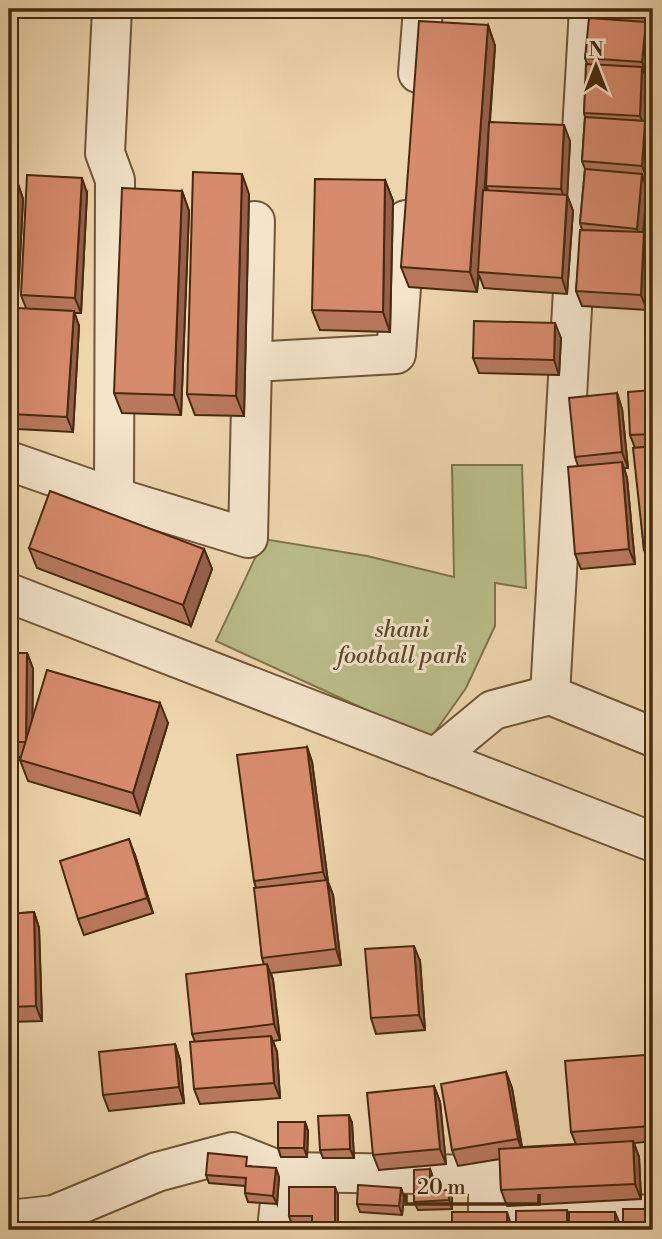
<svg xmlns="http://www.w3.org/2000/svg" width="662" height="1239" viewBox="0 0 662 1239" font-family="'Libre Bodoni',serif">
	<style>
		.green { fill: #b9bd89; stroke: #80744c; stroke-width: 2 }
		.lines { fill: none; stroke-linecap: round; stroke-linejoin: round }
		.minor-casing { stroke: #705536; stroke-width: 42 }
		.minor { stroke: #f3e4ca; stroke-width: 38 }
		.wall { fill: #b9785e; stroke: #462a0e; stroke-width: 2; fill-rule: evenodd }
		.shaded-wall { fill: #96614c; stroke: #462a0e; stroke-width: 2 }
		.building { fill: #d78b6d; stroke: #462a0e; stroke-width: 2 }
		.labels { text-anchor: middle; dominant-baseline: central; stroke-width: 6; stroke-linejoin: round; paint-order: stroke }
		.park-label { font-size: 23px; font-style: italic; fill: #5d4727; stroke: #f3e4ca }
	</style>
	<rect width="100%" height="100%" fill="#edd5ad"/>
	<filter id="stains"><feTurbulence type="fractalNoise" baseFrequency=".00286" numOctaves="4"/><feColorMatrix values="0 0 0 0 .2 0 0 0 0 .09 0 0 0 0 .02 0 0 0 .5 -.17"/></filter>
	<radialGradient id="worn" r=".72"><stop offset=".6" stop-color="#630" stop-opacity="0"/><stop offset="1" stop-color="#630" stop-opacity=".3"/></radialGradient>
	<!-- green -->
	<polygon class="green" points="452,465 522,465 526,588 495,583 495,626 466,688 430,739 216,641 264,539 367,556 454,577"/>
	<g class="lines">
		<defs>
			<g id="minor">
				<polyline points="112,9 105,153 115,180 114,497"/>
				<polyline points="418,73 423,9"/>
				<polyline points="252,362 255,221"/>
				<polyline points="9,461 104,494 248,538 252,362 396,354 406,220"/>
				<polyline points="9,593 653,842"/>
				<polyline points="550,695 589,9"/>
				<polyline points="435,758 493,710 550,695 653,737"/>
				<polyline points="9,1220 54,1215 157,1172 232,1152 283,1172 488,1175 488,1223 653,1214"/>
				<polyline points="277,1230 283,1172"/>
			</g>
		</defs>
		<!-- minor casing -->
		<use href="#minor" class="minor-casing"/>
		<!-- minor -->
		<use href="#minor" class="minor"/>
	</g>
	<!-- wall -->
	<g class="wall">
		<polygon points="117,9 190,9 190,11 118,10"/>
		<polygon points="588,9 652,9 651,25 647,25 651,38 648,78 646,77 648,82 646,124 651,137 648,181 644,181 647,189 643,232 650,248 647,310 582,306 576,291 582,230 580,223 585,169 582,161 585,117 584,113 587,64 585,58 592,18"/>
		<path d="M488 25 495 46 490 122 570 141 567 195 573 211 567 294 484 288 479 275 477 292 409 287 401 267ZM488 149 486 186 488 190H485Z"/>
		<polygon points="385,180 393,201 390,332 320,330 312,310"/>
		<polygon points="9,183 18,184 23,199 18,296 9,296"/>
		<polygon points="182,191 189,211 181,415 122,413 114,393"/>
		<polygon points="87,193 81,313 74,313 79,326 73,432 17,429 11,414 26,308 21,295"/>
		<polygon points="249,194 244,416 195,415 187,394"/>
		<polygon points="561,338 559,375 479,373 473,358"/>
		<polygon points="653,390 653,565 650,566 644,550 635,448 630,435"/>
		<polygon points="617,393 622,409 628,468 624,468 627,478 635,564 581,569 575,554 578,466 575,457"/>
		<polygon points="29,548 204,549 212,569 191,626 37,568"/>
		<polygon points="9,653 27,653 33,669 32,719 168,723 140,814 28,781 20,760 21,757 9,757"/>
		<polygon points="307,747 312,762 328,882 333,895 341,965 271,973 273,980 280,1040 273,1041 277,1052 280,1098 200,1104 194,1089 195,1042 192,1034 264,965 262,958 256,888 254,881"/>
		<polygon points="135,855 153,913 84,935 78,919"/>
		<polygon points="34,912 39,928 42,1021 9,1022 9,914"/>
		<polygon points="420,961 425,1030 376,1034 371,1018"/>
		<polygon points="175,1044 180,1060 184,1103 109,1111 103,1095"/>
		<polygon points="651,1071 653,1104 653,1141 634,1143 639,1157 641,1199 507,1206 501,1190 500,1159 458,1166 452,1150 506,1072 512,1088 522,1147 576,1144 571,1132"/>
		<polygon points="434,1086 440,1102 446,1164 379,1170 373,1155"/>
		<polygon points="305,1122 308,1131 307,1157 281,1157 278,1148"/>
		<polygon points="352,1123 354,1158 323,1158 320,1150"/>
		<polygon points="653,1147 653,1195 652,1195 649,1187"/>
		<polygon points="250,1166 279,1177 277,1204 248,1202 245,1193 245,1186 209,1183 206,1175"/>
		<polygon points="430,1169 433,1178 433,1190 452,1198 452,1209 418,1210 414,1202"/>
		<polygon points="401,1188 404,1197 402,1215 360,1212 357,1204"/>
		<polygon points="338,1195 338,1230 312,1230 312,1225 292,1225 289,1216"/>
	</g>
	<!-- shaded-wall -->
	<g class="shaded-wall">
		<polygon points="646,9 652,9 651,25"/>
		<polygon points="646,22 651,38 648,78 642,62"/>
		<polygon points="488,25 495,46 477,292 470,272"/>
		<polygon points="642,67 648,82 646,124 651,137 648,181 642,166 645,128 640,116"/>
		<polygon points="564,125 570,141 567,202 567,195 573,211 567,294 562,278 567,204 561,189"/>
		<polygon points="242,174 249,194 244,416 236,396"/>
		<polygon points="642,174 647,189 642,244 637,229"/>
		<polygon points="82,178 87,193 81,313 75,298"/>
		<polygon points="385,180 393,201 390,332 383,312"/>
		<polygon points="18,184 23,199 18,296 12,281"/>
		<polygon points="182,191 189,211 181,415 174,395"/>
		<polygon points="644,232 650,248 647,310 641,295"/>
		<polygon points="74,311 79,326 73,432 67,417"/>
		<polygon points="555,323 561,338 559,375 554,360"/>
		<polygon points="617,393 622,409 628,468 622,452"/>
		<polygon points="622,462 627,478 635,564 629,549"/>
		<polygon points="204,549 212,569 191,626 183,605"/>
		<polygon points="27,653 33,669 32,758 26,742"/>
		<polygon points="160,703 168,723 140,814 133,793"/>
		<polygon points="307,747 312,762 328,882 333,895 341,965 336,949 328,885 323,872"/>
		<polygon points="129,839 135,855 153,913 147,898"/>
		<polygon points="34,912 39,928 42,1021 36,1006"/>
		<polygon points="414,946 420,961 425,1030 419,1015"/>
		<polygon points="267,964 273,980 280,1040 274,1024"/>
		<polygon points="271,1036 277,1052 280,1098 274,1083"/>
		<polygon points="175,1044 180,1060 184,1103 179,1087"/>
		<polygon points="645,1055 651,1071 653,1104 653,1133 651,1126"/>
		<polygon points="506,1072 512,1088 523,1155 518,1139"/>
		<polygon points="434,1086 440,1102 446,1164 440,1149"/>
		<polygon points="349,1115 352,1123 354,1158 350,1149"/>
		<polygon points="305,1122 308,1131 307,1157 304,1148"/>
		<polygon points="633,1141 639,1157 641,1199 635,1184"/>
		<polygon points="276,1168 279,1177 277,1204 273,1196"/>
		<polygon points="430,1169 433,1178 433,1199 430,1191"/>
		<polygon points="335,1187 338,1195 338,1230 336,1230 335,1229"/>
		<polygon points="401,1188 404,1197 402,1215 399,1206"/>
		<polygon points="449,1190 452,1198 452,1209 449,1200"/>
		<polygon points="567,1210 572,1226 572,1230 567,1230"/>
		<polygon points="507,1212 512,1228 512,1230 507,1230"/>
		<polygon points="615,1212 621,1227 621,1230 615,1230"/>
	</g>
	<!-- building -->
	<g class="building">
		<polygon points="589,18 646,22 642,62 585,58"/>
		<polygon points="419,21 488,25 470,272 401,267"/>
		<polygon points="586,64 642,67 640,116 584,113"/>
		<polygon points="585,117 645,121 642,166 582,161"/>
		<polygon points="489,122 564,125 561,189 486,186"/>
		<polygon points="651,149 653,149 653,205"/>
		<polygon points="585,169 642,174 637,229 580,223"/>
		<polygon points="193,172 242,174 236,396 187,394"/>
		<polygon points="27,175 82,178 75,298 21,295"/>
		<polygon points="315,179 385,180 383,312 312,310"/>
		<polygon points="9,183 18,184 12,281 9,280"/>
		<polygon points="122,188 182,191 174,395 114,393"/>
		<polygon points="483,190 567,195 562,278 478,272"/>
		<polygon points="649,218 653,218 653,253"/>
		<polygon points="580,230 644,232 641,295 576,291"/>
		<polygon points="17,308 74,311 67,417 11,414"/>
		<polygon points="474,321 555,323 554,360 473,358"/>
		<polygon points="653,390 653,434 630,435 628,392"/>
		<polygon points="617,393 622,452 575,457 569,398"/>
		<polygon points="653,446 653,549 644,550 633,448"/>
		<polygon points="622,462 629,549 575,554 568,467"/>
		<polygon points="50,491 204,549 183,605 29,548"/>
		<polygon points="9,653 27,653 26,742 9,742"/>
		<polygon points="47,670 160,703 133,793 20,760"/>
		<polygon points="307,747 323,872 254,881 237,755"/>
		<polygon points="129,839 147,898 78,919 60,861"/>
		<polygon points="327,880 336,949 262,958 254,888"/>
		<polygon points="34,912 36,1006 9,1007 9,914"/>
		<polygon points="414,946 419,1015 371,1018 365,949"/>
		<polygon points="267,964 274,1024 192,1034 186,974"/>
		<polygon points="271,1036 274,1083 194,1089 190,1042"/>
		<polygon points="175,1044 179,1087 103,1095 99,1052"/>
		<polygon points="645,1055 651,1126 571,1132 565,1061"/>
		<polygon points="506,1072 518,1139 452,1150 441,1084"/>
		<polygon points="434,1086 440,1149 373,1155 367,1093"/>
		<polygon points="349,1115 350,1149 320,1150 318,1116"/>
		<polygon points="278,1122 305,1122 304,1148 278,1148"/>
		<polygon points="633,1141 635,1184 501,1190 499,1149"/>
		<polygon points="648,1147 653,1147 653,1187 649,1187"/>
		<polygon points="208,1153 247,1157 246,1166 276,1168 273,1196 245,1193 246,1178 206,1175"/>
		<polygon points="430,1169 430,1191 449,1190 449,1200 414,1202 414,1170"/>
		<polygon points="358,1185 401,1188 399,1206 357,1204"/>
		<polygon points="289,1187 335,1187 335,1229 312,1229 312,1216 289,1216"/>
		<rect x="623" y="1209" width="30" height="21"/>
		<polygon points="567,1210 567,1230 516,1230 516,1211"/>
		<rect x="452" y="1212" width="55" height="18"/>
		<rect x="569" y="1212" width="46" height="18"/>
		<polygon points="189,1222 221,1224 220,1230 189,1230"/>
	</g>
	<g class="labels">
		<!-- park labels -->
		<g class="park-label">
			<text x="402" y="630">shani<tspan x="402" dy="26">football park</tspan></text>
		</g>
	</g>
	<!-- margin -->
	<rect width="662" height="1239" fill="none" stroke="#edd5ad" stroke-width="35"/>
	<rect x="10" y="10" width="641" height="1218" fill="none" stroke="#462a0e" stroke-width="3.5"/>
	<rect x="18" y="18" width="627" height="1204" fill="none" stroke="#462a0e" stroke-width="2"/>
	<!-- north arrow -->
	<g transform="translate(596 66)" stroke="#f3e4ca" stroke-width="5" paint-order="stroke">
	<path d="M0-5L12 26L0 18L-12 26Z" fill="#462a0e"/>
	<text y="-10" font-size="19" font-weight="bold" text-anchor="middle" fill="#462a0e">N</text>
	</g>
	<!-- scale -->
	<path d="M406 1194v10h133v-10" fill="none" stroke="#462a0e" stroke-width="3.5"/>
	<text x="417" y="1194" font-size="21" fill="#462a0e" stroke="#f3e4ca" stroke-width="5" paint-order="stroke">20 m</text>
	<rect width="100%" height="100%" filter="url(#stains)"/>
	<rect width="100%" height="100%" fill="url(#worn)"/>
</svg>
